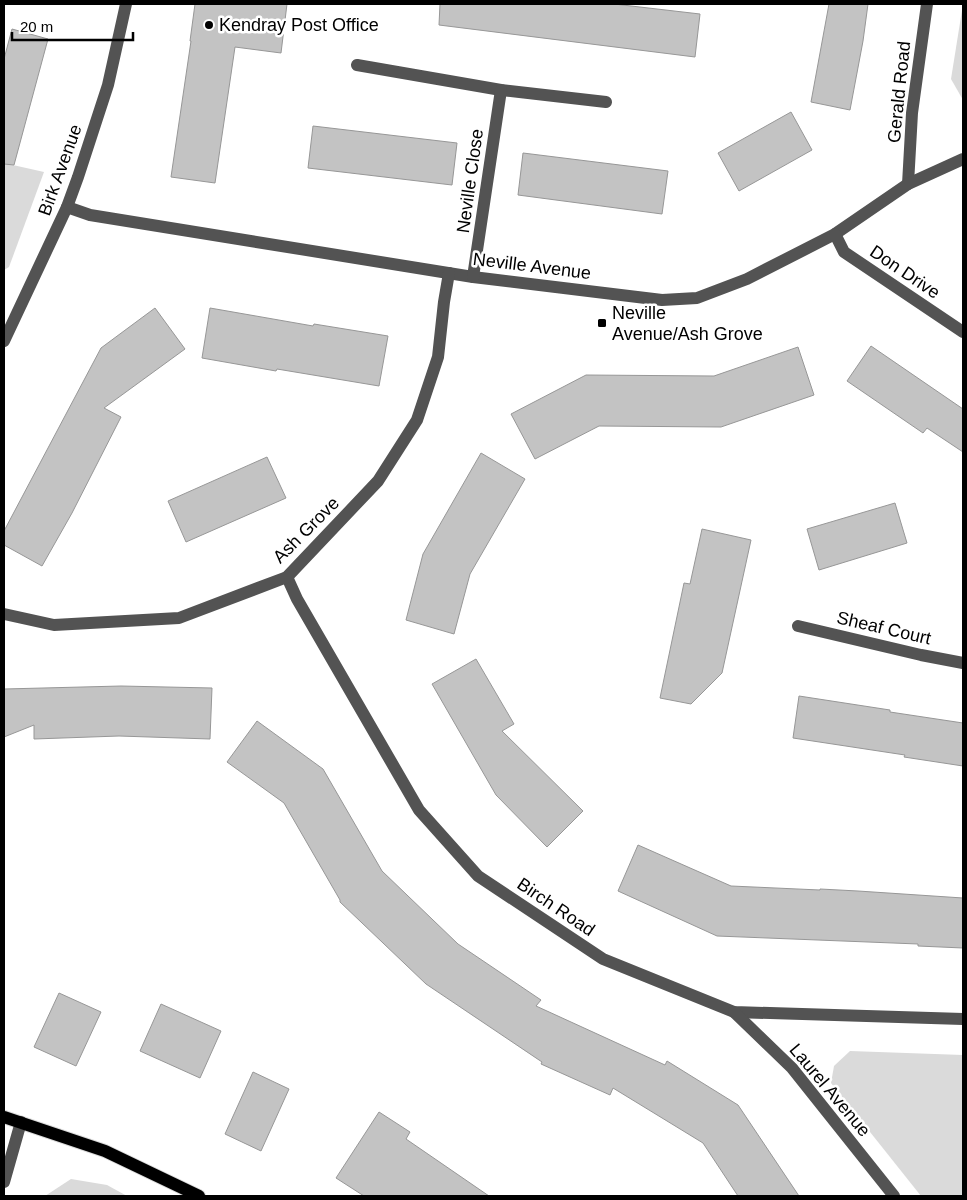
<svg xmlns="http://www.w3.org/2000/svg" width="967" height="1200" viewBox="0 0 967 1200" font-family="Helvetica,sans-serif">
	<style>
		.green { fill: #dadada }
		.building { fill: #c3c3c3; stroke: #979797 }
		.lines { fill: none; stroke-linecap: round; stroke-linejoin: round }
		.major-casing { stroke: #dbdbdb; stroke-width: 14 }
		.minor { stroke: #535353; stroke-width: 12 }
		.major { stroke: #000; stroke-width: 12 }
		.poi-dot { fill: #000; stroke: #fff; stroke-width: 2 }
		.labels { text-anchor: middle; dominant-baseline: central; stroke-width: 5; stroke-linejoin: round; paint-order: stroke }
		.poi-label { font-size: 18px; fill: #000; stroke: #fff; text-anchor: start }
		.street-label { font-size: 18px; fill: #000; stroke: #fff }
	</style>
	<rect width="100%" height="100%" fill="#fff"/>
	<!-- green -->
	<g class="green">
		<polygon points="963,4 963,100 951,79"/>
		<polygon points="4,163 44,172 9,267 4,270"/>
		<polygon points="850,1051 963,1055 963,1196 921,1196 831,1083 834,1066"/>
		<polygon points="71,1179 107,1185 127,1196 45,1196"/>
	</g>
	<!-- building -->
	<g class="building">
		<polygon points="195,4 287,4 281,53 235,47 215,183 171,177 191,41 190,41"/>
		<polygon points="440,4 614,4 700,14 695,57 439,25"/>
		<polygon points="829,4 868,4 863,41 850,110 811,102"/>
		<polygon points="12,29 48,39 14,165 4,164 4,59"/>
		<polygon points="791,112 812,150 739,191 718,153"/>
		<polygon points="313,126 457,143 452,185 308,168"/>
		<polygon points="523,153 668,171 662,214 518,195"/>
		<polygon points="155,308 185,349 104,408 121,417 72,513 42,566 4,545 4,531 101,348"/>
		<polygon points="210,308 313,326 314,324 388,336 379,386 277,369 276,371 202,358"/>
		<polygon points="871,346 963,409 963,452 927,428 923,433 847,381"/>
		<polygon points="798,347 814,395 721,427 599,426 535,459 511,414 586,375 714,376"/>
		<polygon points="481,453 525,479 470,574 454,634 406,620 423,554"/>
		<polygon points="267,457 286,498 186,542 168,501"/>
		<polygon points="895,503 907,543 819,570 807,529"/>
		<polygon points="702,529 751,540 722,673 691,704 660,698 684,583 690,584"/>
		<polygon points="476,659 514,724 502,731 583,811 547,847 496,795 432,684"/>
		<polygon points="121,686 212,688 210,739 119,736 34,739 34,725 4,737 4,689"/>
		<polygon points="799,696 890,710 890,712 963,723 963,766 904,757 905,755 793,738"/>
		<polygon points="257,721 323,769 382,871 458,944 541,1000 536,1006 665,1065 667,1061 738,1105 799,1196 738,1196 703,1143 613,1088 610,1095 541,1064 542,1062 426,984 340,902 340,900 284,803 227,762"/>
		<polygon points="638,845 731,886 820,890 820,889 858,891 963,898 963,948 918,946 918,944 717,936 618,891"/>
		<polygon points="59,993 101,1012 76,1066 34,1047"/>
		<polygon points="161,1004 221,1031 200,1078 140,1051"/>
		<polygon points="253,1072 289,1089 261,1151 225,1134"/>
		<polygon points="379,1112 410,1132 406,1139 489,1196 364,1196 336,1178"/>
	</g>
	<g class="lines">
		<defs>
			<polyline id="major" points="4,1117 105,1151 199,1196"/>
		</defs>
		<!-- major casing -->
		<use href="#major" class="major-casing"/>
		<!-- minor -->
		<g class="minor">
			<polyline points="357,65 501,90 606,102"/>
			<polyline points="908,184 912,113 927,4"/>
			<polyline points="67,207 90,215 473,277 662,300 697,298 747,279 835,234 908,184 963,159"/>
			<polyline points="835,234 844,252 963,332"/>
			<polyline points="473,277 501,90"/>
			<polyline points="4,341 67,207 78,177 108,85 126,4"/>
			<polyline points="287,577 297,599 419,810 478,876 603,959 734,1012 963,1019"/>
			<polyline points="4,614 54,625 179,618 287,577 378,481 417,420 438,357 444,302 449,273"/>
			<polyline points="798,626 921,655 963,663"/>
			<polyline points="734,1012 792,1068 894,1196"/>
			<polyline points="4,1182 21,1122"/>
		</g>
		<!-- major -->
		<use href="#major" class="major"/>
	</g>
	<!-- markers -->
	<g class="poi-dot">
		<circle cx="209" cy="25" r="5"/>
		<rect x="597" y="318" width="10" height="10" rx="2.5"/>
	</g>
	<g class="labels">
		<!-- poi labels -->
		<g class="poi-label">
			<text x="219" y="25">Kendray Post Office</text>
			<text x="612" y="313">Neville<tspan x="612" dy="21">Avenue/Ash Grove</tspan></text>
		</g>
		<!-- street labels -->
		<g class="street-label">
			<text transform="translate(899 92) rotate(-84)">Gerald Road</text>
			<text transform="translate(60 170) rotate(-70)">Birk Avenue</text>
			<text transform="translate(470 181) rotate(-82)">Neville Close</text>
			<text transform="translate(532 266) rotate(7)">Neville Avenue</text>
			<text transform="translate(905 272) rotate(34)">Don Drive</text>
			<text transform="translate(306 530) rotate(-45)">Ash Grove</text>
			<text transform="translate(884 628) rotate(13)">Sheaf Court</text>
			<text transform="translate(556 907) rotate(34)">Birch Road</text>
			<text transform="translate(830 1090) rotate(50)">Laurel Avenue</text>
		</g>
	</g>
	<!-- border -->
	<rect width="967" height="1200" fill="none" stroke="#000000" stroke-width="10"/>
	<!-- scale -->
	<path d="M12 32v8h121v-8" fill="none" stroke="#000000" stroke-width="2.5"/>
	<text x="20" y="32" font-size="15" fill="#000000" stroke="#ffffff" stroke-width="4" paint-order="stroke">20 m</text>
</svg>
